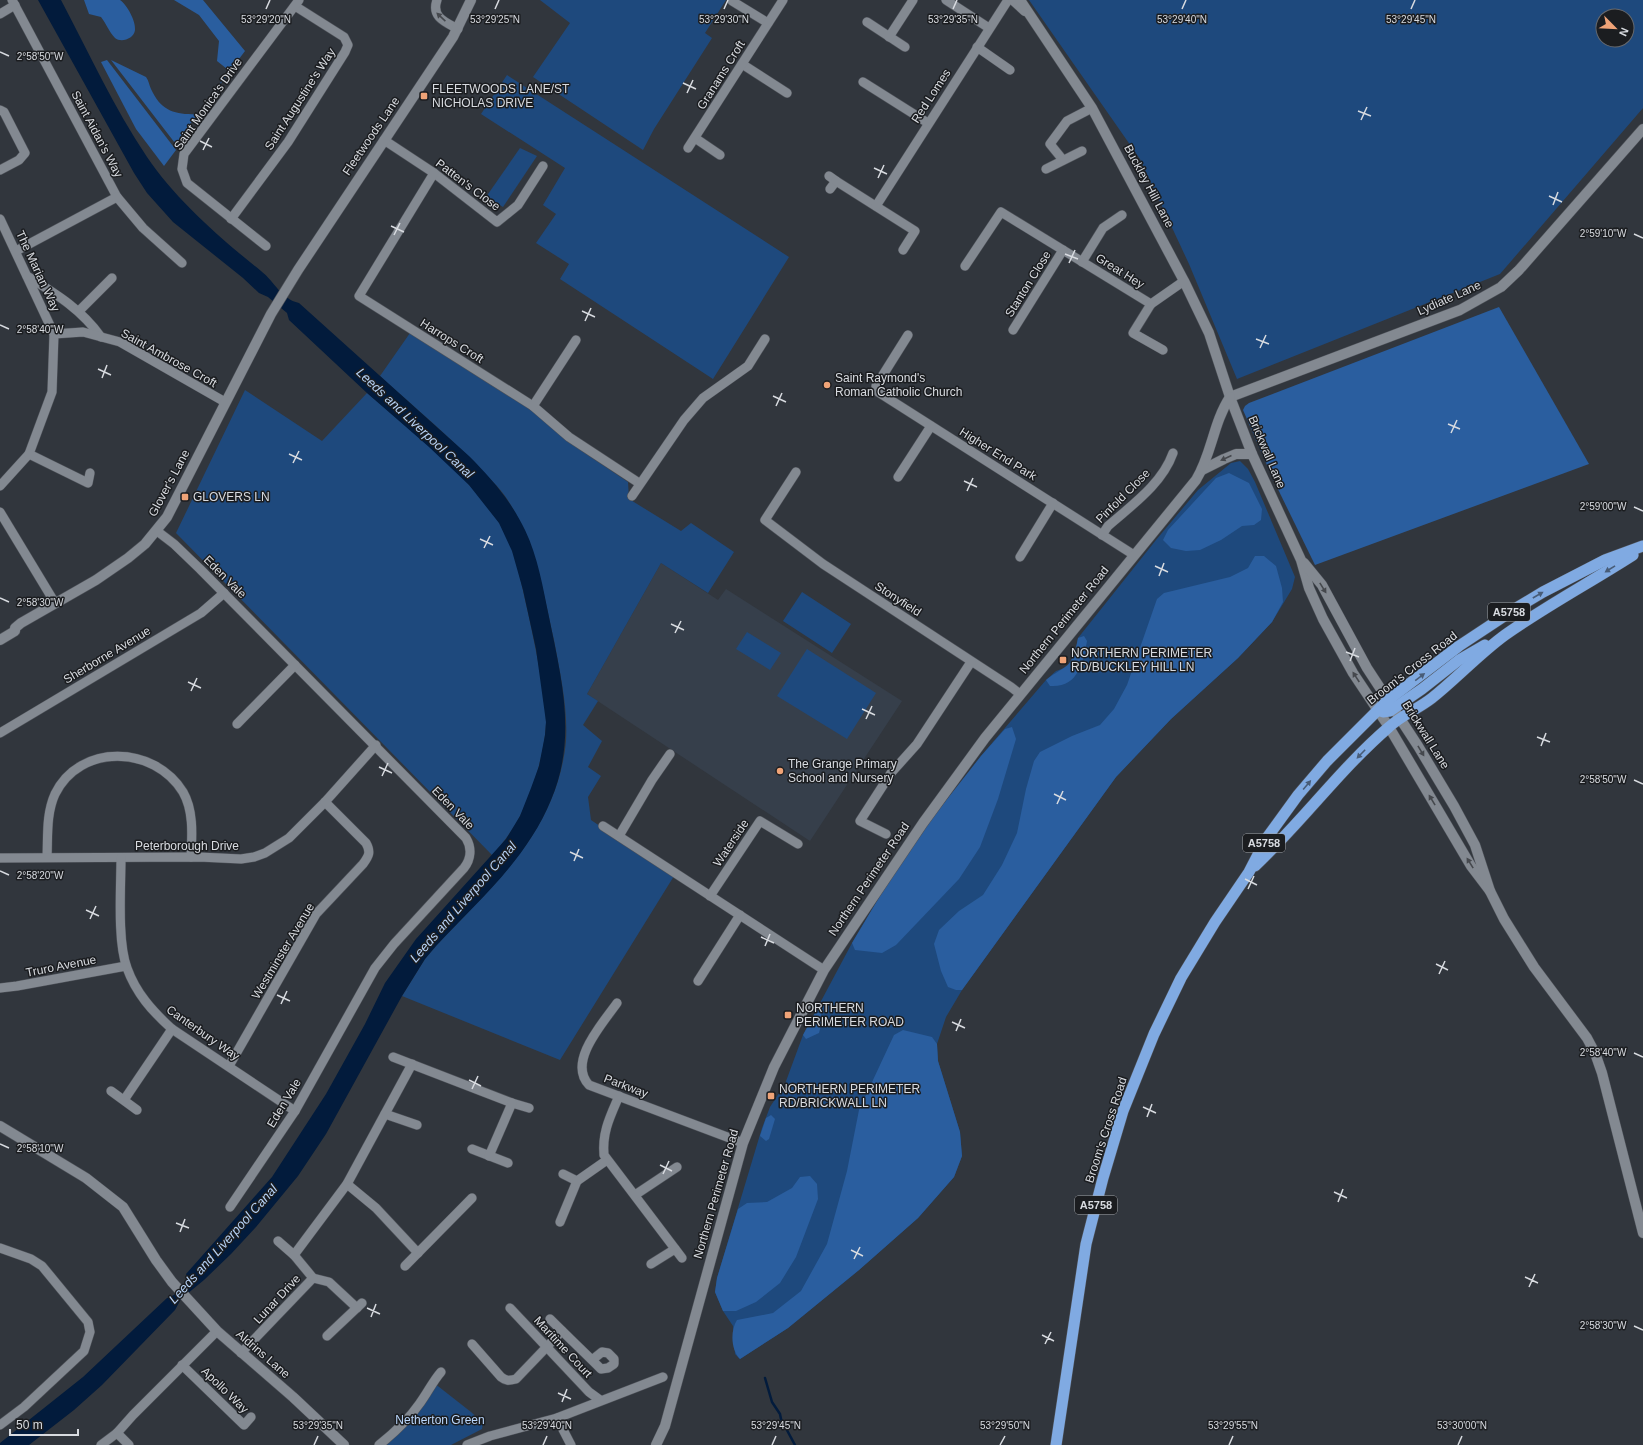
<svg xmlns="http://www.w3.org/2000/svg" width="1643" height="1445" viewBox="0 0 1643 1445" font-family="Arial,sans-serif">
	<style>
		.built { fill: #363f4b }
		.green { fill: #1e497d; fill-rule: evenodd }
		.forest { fill: #2a5e9f }
		.water { fill: #021b3c }
		.lines { fill: none; stroke-linecap: round; stroke-linejoin: round }
		.stream { stroke: #021b3c; stroke-width: 2.5 }
		.minor-casing { stroke: #4e5259; stroke-width: 10 }
		.tertiary-casing { stroke: #4e5259; stroke-width: 11 }
		.secondary-casing { stroke: #4e5259; stroke-width: 11 }
		.trunk-casing { stroke: #4e5259; stroke-width: 12 }
		.minor { stroke: #838991; stroke-width: 9 }
		.tertiary { stroke: #838991; stroke-width: 10 }
		.secondary { stroke: #838991; stroke-width: 10 }
		.trunk { stroke: #80aae2; stroke-width: 11 }
		.oneway { fill: #45484d }
		.oneway2 { fill: #485c77 }
		.ticks { fill: none; stroke: #d8dbe0; stroke-width: 1.5 }
		.poi-dot { fill: #efa377; stroke: #1b1d20; stroke-width: 1.5 }
		.labels { text-anchor: middle; dominant-baseline: central; stroke-width: 3; stroke-linejoin: round; paint-order: stroke }
		.shield { fill: #1b1d20; stroke: #9fa2a6; stroke-width: 1 }
		.shield-label { font-size: 11px; font-weight: bold; fill: #d8dbe0 }
		.street-label { font-size: 12px; fill: #d8dbe0; stroke: #1b1d20 }
		.poi-label { font-size: 12px; fill: #d8dbe0; stroke: #1b1d20; text-anchor: start }
		.park-label { font-size: 12px; fill: #bad6fb; stroke: #1b1d20 }
		.water-label { font-size: 13px; font-style: italic; fill: #b6d2f6; stroke: #1b1d20 }
		.ticks-label { font-size: 10px; text-anchor: middle; fill: #d8dbe0; stroke: #1b1d20; stroke-width: 3; stroke-linejoin: round; paint-order: stroke }
	</style>
	<rect width="100%" height="100%" fill="#31363d"/>
	<!-- built -->
	<polygon class="built" points="661,563 718,600 726,589 902,701 810,841 587,694"/>
	<!-- green -->
	<g class="green">
		<polygon points="540,0 726,0 705,33 712,38 654,129 643,150 533,77 570,23"/>
		<path d="M1029 0H1643V108L1500 274 1237 379 1189 264 1140 159ZM1603 16H1627V40H1603Z"/>
		<polygon points="507,75 789,257 713,379 560,279 569,264 536,243 556,214 543,205 565,168 481,114"/>
		<polygon points="520,148 537,156 503,207 486,197"/>
		<path d="M410 333 532 409 567 441 628 482 629 499 681 531 691 523 734 552 708 593 661 563 587 694 598 701 583 725 602 741 588 767 601 776 588 797 591 820 674 876 560 1060 402 996 425 959 436 946C478 901 527 858 551 800 559 781 564 762 566 741 568 707 560 673 554 640 543 590 535 540 505 496 499 487 490 479 482 471 451 437 415 408 380 376Z"/>
		<path d="M245 390 322 441 367 393C410 430 469 475 500 524 516 550 521 583 528 613 533 636 538 660 542 684 544 696 546 710 546 723 545 752 533 790 520 816 513 830 503 843 492 855L176 533Z"/>
		<polygon points="1240,461 1248,469 1255,482 1295,577 1292,589 1272,622 1238,658 1171,719 1116,777 962,990 946,1017 937,1044 938,1061 960,1132 962,1156 954,1177 918,1218 859,1270 788,1328 740,1359 735,1354 733,1326 723,1311 715,1292 717,1278 762,1128 770,1107 785,1084 803,1035 852,943 889,881 981,756 1046,680 1056,671 1067,667 1075,653 1078,638 1156,540 1198,490 1231,463"/>
		<polygon points="802,592 851,624 832,653 783,621"/>
		<polygon points="747,632 781,653 770,670 736,649"/>
		<polygon points="807,649 876,693 847,739 777,696"/>
		<polygon points="434,1383 471,1412 483,1423 482,1429 451,1445 384,1445"/>
	</g>
	<!-- forest -->
	<g class="forest">
		<path d="M84 0H120C127 5 136 21 135 30 134 39 121 43 115 38 109 32 106 23 101 17L89 14Z"/>
		<polygon points="174,0 203,0 245,51 206,103 228,72 227,69 217,61 219,41 199,15"/>
		<polygon points="107,60 176,150 164,166 136,129 101,62"/>
		<path d="M111 60 146 77C149 81 149 85 151 89 161 111 175 115 198 114L180 137 178 147Z"/>
		<polygon points="1499,307 1589,464 1315,565 1274,481 1243,410 1245,406 1249,403"/>
		<polygon points="1229,473 1249,483 1262,509 1261,520 1254,525 1242,526 1221,540 1200,550 1186,551 1171,548 1163,540 1168,530 1216,478"/>
		<polygon points="1255,556 1264,556 1276,566 1282,588 1283,602 1272,622 1238,658 1171,719 1116,777 962,990 956,990 948,987 941,971 934,944 939,930 959,911 983,895 1002,865 1017,833 1026,789 1034,761 1040,752 1072,736 1100,725 1114,709 1127,685 1157,599 1164,593 1230,577 1248,568"/>
		<path d="M1084 636 1087 641C1083 663 1078 688 1050 686L1046 680C1053 674 1058 672 1065 667 1074 662 1076 647 1078 638Z"/>
		<polygon points="1012,727 1016,739 998,799 980,847 959,879 896,945 882,953 855,950 852,943 889,881 933,817 981,756 1005,729"/>
		<polygon points="815,1013 821,1013 822,1021 819,1033 806,1039 803,1035"/>
		<path d="M903 1030 932 1037 937 1044 938 1061 960 1132 962 1156 954 1177 918 1218 859 1270 788 1328 740 1359C731 1350 730 1331 737 1320L773 1313 801 1291 827 1244 847 1171 859 1110 894 1035Z"/>
		<polygon points="771,1115 775,1119 769,1139 766,1141 760,1136 766,1118"/>
		<polygon points="810,1176 817,1184 818,1199 796,1257 780,1283 756,1302 736,1311 723,1311 715,1292 717,1278 738,1209 747,1203 767,1202 792,1188 800,1177"/>
	</g>
	<!-- water -->
	<path class="water" d="M38 0H61C89 53 114 108 147 157 176 200 221 239 261 271 275 282 281 299 299 303L469 456C492 479 511 501 525 530 538 557 543 588 549 617 562 681 577 738 551 800 527 859 478 901 436 946L425 959 402 996 326 1134 298 1176 256 1227 231 1254 204 1280 181 1299 175 1310 102 1385 74 1410 29 1445H0V1443L83 1377 167 1298 174 1295 188 1281 186 1274 272 1177 326 1094 365 1024 385 983 416 939 506 839 520 816 531 788 539 766 545 735 546 722 536 649 523 590 512 551 499 523 469 485 429 447 367 393 289 320 287 313 268 297 259 293 243 278 173 222 147 193 134 173Z"/>
	<g class="lines">
		<!-- stream -->
		<polyline class="stream" points="765,1378 772,1402 780,1414 781,1419 795,1445"/>
		<defs>
			<g id="minor">
				<polyline points="12,0 117,197 143,228 182,263"/>
				<path d="M437 0C431 17 445 22 458 29"/>
				<polyline points="946,0 989,28"/>
				<polyline points="732,1 768,23"/>
				<polyline points="0,14 15,5"/>
				<polyline points="867,22 905,47"/>
				<polyline points="889,37 913,0"/>
				<polyline points="977,47 1010,70"/>
				<polyline points="742,64 787,93"/>
				<polyline points="863,82 928,123"/>
				<polyline points="0,110 4,112 25,153 19,160 0,170"/>
				<polyline points="695,138 720,155"/>
				<polyline points="384,140 434,173 497,222 518,205 543,166"/>
				<polyline points="688,148 783,0"/>
				<polyline points="1063,160 1050,144 1067,121 1092,108"/>
				<polyline points="1046,169 1082,151"/>
				<polyline points="434,173 359,296 533,406 569,437 639,483"/>
				<polyline points="829,176 836,181 830,189"/>
				<polyline points="836,181 915,231 903,250"/>
				<polyline points="876,206 1008,0"/>
				<polyline points="0,219 54,334 52,392 29,454 0,486"/>
				<polyline points="231,219 288,142 345,52 348,45 344,37 295,6"/>
				<polyline points="266,246 187,183 182,169 184,154 299,0"/>
				<polyline points="16,251 117,197"/>
				<polyline points="1082,262 1103,228 1122,215"/>
				<polyline points="965,266 1001,212 1151,304 1184,281"/>
				<path d="M27 276C56 294 81 309 101 337"/>
				<polyline points="1151,304 1133,333 1163,350"/>
				<polyline points="79,311 112,278"/>
				<polyline points="1013,330 1063,250"/>
				<polyline points="54,334 83,332 120,342 225,402"/>
				<polyline points="908,335 876,386 878,392 1134,555"/>
				<polyline points="533,406 576,340"/>
				<polyline points="29,454 88,483 90,473"/>
				<polyline points="796,472 765,520 823,564 1011,687 1020,694"/>
				<polyline points="898,477 931,426"/>
				<polyline points="632,496 684,420 703,398 748,366 765,339"/>
				<polyline points="0,512 55,603"/>
				<path d="M157 531 174 544 200 569 466 838C472 848 471 859 464 868L394 944 375 968 295 1111 230 1207"/>
				<path d="M1102 535 1108 526C1132 505 1162 484 1173 453"/>
				<polyline points="1020,557 1053,503"/>
				<polyline points="237,724 295,665"/>
				<polyline points="0,733 201,613 224,593"/>
				<polyline points="603,826 824,970"/>
				<polyline points="886,834 860,821 891,773 917,744 971,662"/>
				<polyline points="619,836 652,780 670,754"/>
				<path d="M47 857C48 836 46 814 55 794 80 743 154 745 183 792 194 811 192 836 191 857"/>
				<polyline points="0,858 199,857 241,859 254,857 265,853 289,838 325,802 376,745"/>
				<path d="M121 858C121 887 117 941 127 968 136 993 152 1011 172 1029L295 1111"/>
				<polyline points="710,896 760,821 798,844"/>
				<polyline points="698,981 740,915"/>
				<polyline points="0,988 17,986 126,966"/>
				<path d="M617 1003C603 1023 567 1062 589 1085L743 1143"/>
				<polyline points="393,1057 512,1103 529,1108"/>
				<path d="M229 1066 316 914 363 864C369 856 371 852 366 843L325 802"/>
				<polyline points="111,1091 137,1110"/>
				<path d="M619 1096C610 1117 602 1132 604 1155L682 1258"/>
				<polyline points="124,1100 172,1029"/>
				<polyline points="385,1114 417,1125"/>
				<polyline points="472,1149 508,1163"/>
				<polyline points="489,1156 512,1103"/>
				<polyline points="563,1174 577,1181"/>
				<polyline points="347,1184 376,1208 418,1253"/>
				<polyline points="635,1195 677,1167"/>
				<polyline points="560,1222 577,1181 607,1160"/>
				<polyline points="278,1241 294,1255 313,1278 329,1282 357,1308"/>
				<polyline points="0,1248 31,1259 42,1266 88,1322 90,1332 84,1351 24,1407 0,1425"/>
				<polyline points="294,1255 347,1184 412,1064"/>
				<polyline points="651,1264 675,1249"/>
				<polyline points="405,1266 472,1198"/>
				<polyline points="510,1308 589,1392 600,1400"/>
				<path d="M550 1319C567 1336 584 1352 601 1369L608 1368 614 1364V1359L608 1353 602 1352 592 1360"/>
				<polyline points="327,1336 362,1303"/>
				<path d="M472 1344 501 1377C506 1381 509 1381 516 1379L562 1331"/>
				<polyline points="241,1353 313,1278"/>
				<polyline points="182,1365 244,1425 251,1417"/>
				<polyline points="557,1418 571,1445"/>
				<polyline points="117,1433 129,1445"/>
				<polyline points="101,1445 117,1433 133,1415 217,1331"/>
				<path d="M379 1445C394 1433 409 1419 420 1403 428 1392 433 1381 441 1372"/>
				<polyline points="467,1445 490,1436 557,1418 663,1377"/>
			</g>
			<g id="tertiary">
				<polyline points="1013,0 1025,11"/>
				<polyline points="0,640 15,631 15,628 21,623 96,580 128,558 145,544 167,517 271,314 298,270 453,37 471,0"/>
				<polyline points="0,1126 86,1178 123,1207 156,1260 172,1282 217,1331 293,1397 344,1445"/>
			</g>
			<g id="secondary">
				<polyline points="1020,0 1092,108 1184,281 1209,333 1230,397 1252,454 1301,560 1309,588 1323,619 1353,673 1389,727 1471,866 1490,891"/>
				<polyline points="1230,397 1460,310 1501,287 1519,270 1643,129"/>
				<polyline points="1202,470 1224,459 1236,454 1252,454"/>
				<polyline points="1304,563 1322,585 1367,668 1418,746 1454,806 1475,845 1490,891 1504,919 1534,967 1587,1038 1595,1053 1602,1073 1643,1233"/>
				<path d="M656 1445 665 1426 743 1143 774 1067 824 970 923 823 985 738 1196 480C1212 454 1213 423 1230 397"/>
			</g>
			<g id="trunk">
				<polyline points="1378,710 1383,712 1390,711 1422,689 1459,660 1485,645"/>
				<path d="M1255 866C1302 822 1340 769 1389 727 1402 715 1418 709 1432 698 1457 678 1479 654 1505 635 1546 606 1591 582 1633 555"/>
				<polyline points="1056,1445 1086,1244 1103,1178 1123,1111 1154,1034 1181,978 1215,922 1249,872 1266,839 1298,795 1327,761 1388,700 1459,646 1518,607 1543,592 1605,560 1643,546"/>
			</g>
		</defs>
		<!-- minor casing -->
		<use href="#minor" class="minor-casing"/>
		<!-- tertiary casing -->
		<use href="#tertiary" class="tertiary-casing"/>
		<!-- secondary casing -->
		<use href="#secondary" class="secondary-casing"/>
		<!-- trunk casing -->
		<use href="#trunk" class="trunk-casing"/>
		<!-- minor -->
		<use href="#minor" class="minor"/>
		<!-- tertiary -->
		<use href="#tertiary" class="tertiary"/>
		<!-- secondary -->
		<use href="#secondary" class="secondary"/>
		<!-- trunk -->
		<use href="#trunk" class="trunk"/>
	</g>
	<!-- one-way arrows -->
	<defs><path id="oneway-solid" d="M-6-.8H1V-3.2L6.5 0L1 3.2V.8H-6Z"/></defs>
	<g class="oneway">
		<use href="#oneway-solid" transform="translate(441 17) rotate(-137)"/>
		<use href="#oneway-solid" transform="translate(1226 458) rotate(156)"/>
		<use href="#oneway-solid" transform="translate(1323 588) rotate(58)"/>
		<use href="#oneway-solid" transform="translate(1356 677) rotate(-123)"/>
		<use href="#oneway-solid" transform="translate(1421 751) rotate(59)"/>
		<use href="#oneway-solid" transform="translate(1432 800) rotate(-121)"/>
		<use href="#oneway-solid" transform="translate(1470 863) rotate(-122)"/>
	</g>
	<g class="oneway2">
		<use href="#oneway-solid" transform="translate(1610 569) rotate(148)"/>
		<use href="#oneway-solid" transform="translate(1538 595) rotate(-30)"/>
		<use href="#oneway-solid" transform="translate(1420 677) rotate(-37)"/>
		<use href="#oneway-solid" transform="translate(1361 754) rotate(134)"/>
		<use href="#oneway-solid" transform="translate(1307 785) rotate(-50)"/>
	</g>
	<!-- ticks -->
	<path class="ticks" d="M266 9 270 0M495 9 499 0M724 9 728 0M953 9 957 0M1182 9 1186 0M1411 9 1415 0M0 52 9 56M683 83 696 89M687 93 693 80M1358 111 1371 116M1361 120 1367 107M200 141 212 147M203 150 209 138M874 168 887 174M878 178 884 165M1549 196 1562 202M1553 205 1558 192M391 226 404 232M1634 234 1643 238M394 235 400 223M1065 254 1078 259M1069 263 1075 250M582 311 595 317M585 321 591 308M0 325 9 329M1256 339 1269 344M1260 348 1266 335M98 369 111 375M102 378 107 365M773 396 786 402M776 406 782 393M1448 424 1460 429M1451 433 1457 420M289 454 302 460M293 463 299 451M964 481 977 487M967 491 973 478M1634 507 1643 511M480 539 493 545M484 548 490 536M1155 566 1168 572M1159 576 1164 563M0 598 9 602M671 624 684 630M675 633 681 621M1346 652 1359 657M1350 661 1355 648M188 682 201 688M191 691 197 678M862 709 875 715M866 719 872 706M1537 737 1550 742M1541 746 1546 733M379 767 392 773M382 776 388 763M1634 780 1643 784M1054 794 1066 800M1057 804 1063 791M570 852 583 858M574 861 579 849M0 871 9 875M1245 879 1257 885M1248 889 1254 876M86 910 99 916M90 919 96 906M761 937 774 943M765 946 770 934M1436 964 1448 970M1439 974 1445 961M277 995 290 1001M281 1004 287 991M952 1022 965 1028M956 1031 961 1019M1634 1053 1643 1057M469 1080 481 1086M472 1089 478 1076M1143 1107 1156 1113M1147 1117 1152 1104M0 1144 9 1148M660 1165 672 1171M663 1174 669 1161M1334 1192 1347 1198M1338 1202 1343 1189M176 1223 189 1228M180 1232 185 1219M851 1250 863 1256M854 1259 860 1247M1525 1277 1538 1283M1529 1287 1535 1274M367 1308 380 1314M371 1317 376 1304M1634 1326 1643 1330M1042 1335 1054 1341M1045 1344 1051 1332M558 1393 571 1399M562 1402 567 1389M314 1445 318 1436M543 1445 547 1436M772 1445 776 1436M1000 1445 1005 1436M1229 1445 1233 1436M1458 1445 1462 1436"/>
	<!-- markers -->
	<g class="poi-dot">
		<rect x="420" y="92" width="8" height="8" rx="2"/>
		<circle cx="827" cy="385" r="4"/>
		<rect x="181" y="493" width="8" height="8" rx="2"/>
		<rect x="1059" y="656" width="8" height="8" rx="2"/>
		<circle cx="780" cy="771" r="4"/>
		<rect x="784" y="1011" width="8" height="8" rx="2"/>
		<rect x="767" y="1092" width="8" height="8" rx="2"/>
	</g>
	<g class="labels">
		<!-- shield labels -->
		<g class="shield">
			<rect x="1488" y="603" width="42" height="18" rx="3"/>
			<rect x="1243" y="834" width="42" height="18" rx="3"/>
			<rect x="1075" y="1196" width="42" height="18" rx="3"/>
		</g>
		<g class="shield-label">
			<text x="1509" y="612">A5758</text>
			<text x="1264" y="843">A5758</text>
			<text x="1096" y="1205">A5758</text>
		</g>
		<!-- street labels -->
		<g class="street-label">
			<text transform="translate(721 75) rotate(-58)">Granams Croft</text>
			<text transform="translate(931 96) rotate(-57)">Red Lomes</text>
			<text transform="translate(300 99) rotate(-57)">Saint Augustine's Way</text>
			<text transform="translate(208 104) rotate(-55)">Saint Monica's Drive</text>
			<text transform="translate(97 134) rotate(62)">Saint Aidan's Way</text>
			<text transform="translate(371 136) rotate(-56)">Fleetwoods Lane</text>
			<text transform="translate(468 185) rotate(37)">Patten's Close</text>
			<text transform="translate(1149 186) rotate(62)">Buckley Hill Lane</text>
			<text transform="translate(38 271) rotate(65)">The Marian Way</text>
			<text transform="translate(1120 271) rotate(32)">Great Hey</text>
			<text transform="translate(1028 284) rotate(-58)">Stanton Close</text>
			<text transform="translate(1449 298) rotate(-24)">Lydiate Lane</text>
			<text transform="translate(452 341) rotate(32)">Harrops Croft</text>
			<text transform="translate(169 358) rotate(29)">Saint Ambrose Croft</text>
			<text transform="translate(1267 452) rotate(67)">Brickwall Lane</text>
			<text transform="translate(998 454) rotate(32)">Higher End Park</text>
			<text transform="translate(169 483) rotate(-62)">Glover's Lane</text>
			<text transform="translate(1123 496) rotate(-45)">Pinfold Close</text>
			<text transform="translate(225 577) rotate(45)">Eden Vale</text>
			<text transform="translate(898 599) rotate(33)">Stonyfield</text>
			<text transform="translate(1064 620) rotate(-51)">Northern Perimeter Road</text>
			<text transform="translate(107 655) rotate(-31)">Sherborne Avenue</text>
			<text transform="translate(1412 668) rotate(-38)">Broom's Cross Road</text>
			<text transform="translate(1426 735) rotate(58)">Brickwall Lane</text>
			<text transform="translate(453 808) rotate(46)">Eden Vale</text>
			<text transform="translate(731 843) rotate(-56)">Waterside</text>
			<text x="187" y="846">Peterborough Drive</text>
			<text transform="translate(869 879) rotate(-56)">Northern Perimeter Road</text>
			<text transform="translate(283 951) rotate(-59)">Westminster Avenue</text>
			<text transform="translate(61 966) rotate(-11)">Truro Avenue</text>
			<text transform="translate(203 1033) rotate(35)">Canterbury Way</text>
			<text transform="translate(626 1086) rotate(21)">Parkway</text>
			<text transform="translate(284 1103) rotate(-59)">Eden Vale</text>
			<text transform="translate(1106 1130) rotate(-72)">Broom's Cross Road</text>
			<text transform="translate(716 1194) rotate(-74)">Northern Perimeter Road</text>
			<text transform="translate(277 1299) rotate(-47)">Lunar Drive</text>
			<text transform="translate(563 1347) rotate(47)">Maritime Court</text>
			<text transform="translate(263 1354) rotate(41)">Aldrins Lane</text>
			<text transform="translate(225 1390) rotate(44)">Apollo Way</text>
		</g>
		<!-- poi labels -->
		<g class="poi-label">
			<text x="432" y="89">FLEETWOODS LANE/ST<tspan x="432" dy="14">NICHOLAS DRIVE</tspan></text>
			<text x="835" y="378">Saint Raymond's<tspan x="835" dy="14">Roman Catholic Church</tspan></text>
			<text x="193" y="497">GLOVERS LN</text>
			<text x="1071" y="653">NORTHERN PERIMETER<tspan x="1071" dy="14">RD/BUCKLEY HILL LN</tspan></text>
			<text x="788" y="764">The Grange Primary<tspan x="788" dy="14">School and Nursery</tspan></text>
			<text x="796" y="1008">NORTHERN<tspan x="796" dy="14">PERIMETER ROAD</tspan></text>
			<text x="779" y="1089">NORTHERN PERIMETER<tspan x="779" dy="14">RD/BRICKWALL LN</tspan></text>
		</g>
		<!-- park labels -->
		<g class="park-label">
			<text x="440" y="1420">Netherton Green</text>
		</g>
		<!-- water labels -->
		<g class="water-label">
			<text transform="translate(415 423) rotate(43)">Leeds and Liverpool Canal</text>
			<text transform="translate(463 902) rotate(-49)">Leeds and Liverpool Canal</text>
			<text transform="translate(223 1244) rotate(-48)">Leeds and Liverpool Canal</text>
		</g>
	</g>
	<g class="ticks-label">
		<text x="495" y="23">53°29'25"N</text>
		<text x="724" y="23">53°29'30"N</text>
		<text x="953" y="23">53°29'35"N</text>
		<text x="1182" y="23">53°29'40"N</text>
		<text x="1411" y="23">53°29'45"N</text>
		<text x="266" y="23">53°29'20"N</text>
		<text x="40" y="60">2°58'50"W</text>
		<text x="1603" y="237">2°59'10"W</text>
		<text x="40" y="333">2°58'40"W</text>
		<text x="1603" y="510">2°59'00"W</text>
		<text x="40" y="606">2°58'30"W</text>
		<text x="1603" y="783">2°58'50"W</text>
		<text x="40" y="879">2°58'20"W</text>
		<text x="1603" y="1056">2°58'40"W</text>
		<text x="40" y="1152">2°58'10"W</text>
		<text x="1603" y="1329">2°58'30"W</text>
		<text x="318" y="1429">53°29'35"N</text>
		<text x="547" y="1429">53°29'40"N</text>
		<text x="776" y="1429">53°29'45"N</text>
		<text x="1005" y="1429">53°29'50"N</text>
		<text x="1233" y="1429">53°29'55"N</text>
		<text x="1462" y="1429">53°30'00"N</text>
	</g>
	<!-- north arrow -->
	<g transform="translate(1615 28) rotate(114)"><circle r="19" fill="#1b1d20" stroke="#67696d"/>
	<path d="M0-3L7 15L0 10L-7 15Z" fill="#efa377"/>
	<text y="-6" font-size="11" font-weight="bold" text-anchor="middle" fill="#d8dbe0">N</text>
	</g>
	<!-- scale -->
	<path d="M10 1429v6h68v-6" fill="none" stroke="#d8dbe0" stroke-width="2"/>
	<text x="16" y="1429" font-size="12" fill="#d8dbe0" stroke="#1b1d20" stroke-width="3" paint-order="stroke">50 m</text>
</svg>
